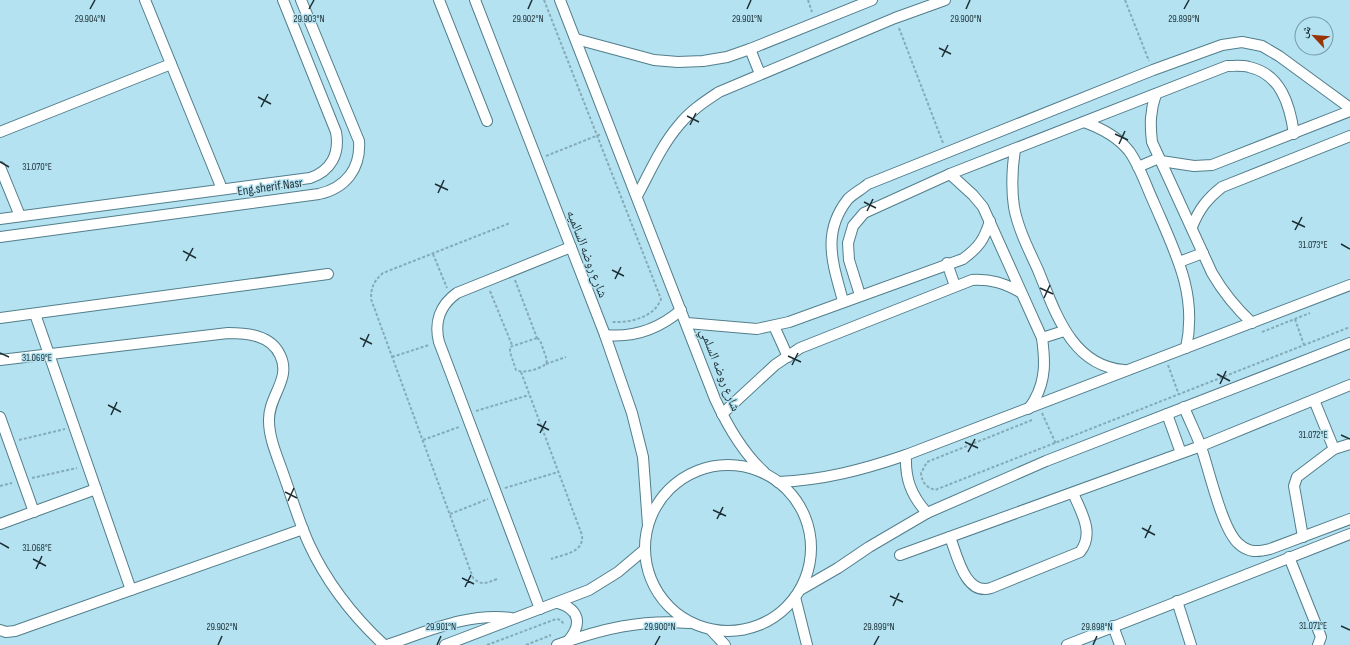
<svg xmlns="http://www.w3.org/2000/svg" width="1350" height="645" viewBox="0 0 1350 645" font-family="'Sofia Sans Condensed','Noto Naskh Arabic',sans-serif">
	<style>
		.lines { fill: none; stroke-linecap: round; stroke-linejoin: round }
		.street-casing { stroke: #527e8b; stroke-width: 12 }
		.path { stroke: #85abb7; stroke-width: 2; stroke-dasharray: 3 2; stroke-linecap: butt }
		.street { stroke: #fff; stroke-width: 10 }
		.ticks { fill: none; stroke: #1d2f35; stroke-width: 1.5 }
		.labels { text-anchor: middle; dominant-baseline: central; stroke-width: 3; stroke-linejoin: round; paint-order: stroke }
		.street-label { font-size: 13px; fill: #1d2f35; stroke: #b4e2f1 }
		.ticks-label { font-size: 10px; text-anchor: middle; fill: #1d2f35; stroke: #b4e2f1; stroke-width: 3; stroke-linejoin: round; paint-order: stroke }
	</style>
	<rect width="100%" height="100%" fill="#b4e2f1"/>
	<g class="lines">
		<defs>
			<g id="street">
				<polyline points="145,0 222,189"/>
				<polyline points="439,0 487,121"/>
				<polyline points="475,0 605,335 632,413 643,457 648,525"/>
				<path d="M560 0 715 399C727 425 742 452 764 472"/>
				<polyline points="576,39 654,60 678,62 703,61 727,57 750,49 872,0"/>
				<polyline points="750,49 760,74"/>
				<path d="M1156 94C1150 111 1150 125 1152 142L1212 273C1223 292 1236 308 1252 323"/>
				<path d="M1084 122C1101 128 1117 136 1129 151 1140 166 1146 186 1154 203 1175 252 1198 294 1186 348"/>
				<polyline points="0,132 171,64"/>
				<path d="M1015 149C1012 169 1011 187 1014 207 1018 229 1029 250 1038 270 1055 311 1071 366 1124 370"/>
				<polyline points="1161,161 1194,166 1212,165 1350,111"/>
				<polyline points="0,167 20,216"/>
				<polyline points="1138,167 1159,158"/>
				<path d="M950 174 973 195 983 207 1042 338C1045 360 1046 379 1035 399 1033 403 1031 406 1028 409"/>
				<path d="M637 196C650 172 661 146 679 125 690 111 704 102 719 92L895 18 945 0"/>
				<path d="M0 219 310 178C331 171 340 154 336 132L283 0"/>
				<path d="M1192 227C1199 209 1207 199 1222 187L1350 136"/>
				<path d="M0 237 319 194C346 188 361 168 359 141L301 0"/>
				<polyline points="1179,262 1203,253"/>
				<polyline points="947,263 955,286"/>
				<path d="M860 295 849 260 848 243 853 226 864 213 950 174 1227 66C1234 66 1242 65 1249 67 1281 74 1290 105 1294 134"/>
				<path d="M843 301C833 264 821 233 848 199 853 194 862 189 868 184L1153 70 1222 45 1242 42 1262 46 1279 56 1350 108"/>
				<polyline points="35,314 131,590"/>
				<polyline points="0,318 328,274"/>
				<path d="M687 323 757 329 789 322 963 259C979 247 984 240 990 221"/>
				<polyline points="774,326 788,357"/>
				<path d="M605 335C635 338 659 329 681 310"/>
				<polyline points="1042,338 1064,331"/>
				<path d="M0 360 228 333C247 333 271 335 280 355 292 379 268 396 269 421 269 439 278 458 284 476 292 498 299 522 309 544 327 583 353 616 384 645"/>
				<polyline points="1314,400 1334,449"/>
				<path d="M1184 407C1189 420 1196 433 1201 447 1209 469 1222 530 1239 544 1249 553 1258 552 1270 549L1350 519"/>
				<path d="M722 414 775 365 800 348 972 280C991 279 1004 283 1020 292"/>
				<polyline points="1167,414 1181,453"/>
				<polyline points="0,417 34,512"/>
				<path d="M906 455C905 479 911 495 927 513"/>
				<circle cx="728" cy="548" r="83"/>
				<path d="M778 482C824 480 862 470 906 455L1350 285"/>
				<polyline points="0,524 96,489"/>
				<path d="M950 537C957 555 965 596 991 588L1080 552C1095 533 1081 512 1073 493"/>
				<polyline points="1303,537 1294,486 1297,477 1334,449 1350,444"/>
				<polyline points="900,555 1201,446 1350,385"/>
				<polyline points="1289,557 1321,637 1318,645"/>
				<polyline points="800,590 838,568 869,547 927,513 1046,461 1350,343"/>
				<polyline points="795,597 807,645"/>
				<polyline points="1177,601 1191,645"/>
				<path d="M558 603C579 609 583 624 568 641"/>
				<path d="M540 609 439 342C434 322 440 305 457 293L571 247"/>
				<polyline points="1113,626 1120,645"/>
				<polyline points="0,630 6,632 15,631 303,529"/>
				<polyline points="711,630 725,645"/>
				<path d="M387 645C427 632 468 612 511 618"/>
				<polyline points="445,645 589,590 618,572 644,550"/>
				<path d="M557 645C601 629 642 619 689 623"/>
				<polyline points="1067,645 1350,534"/>
			</g>
		</defs>
		<!-- street casing -->
		<use href="#street" class="street-casing"/>
		<!-- path -->
		<g class="path">
			<path d="M544 0 661 299C654 318 629 323 611 322"/>
			<polyline points="808,0 812,12"/>
			<polyline points="1125,0 1149,61"/>
			<polyline points="899,28 943,143"/>
			<polyline points="546,156 601,134"/>
			<polyline points="433,254 447,288"/>
			<polyline points="515,280 537,338"/>
			<polyline points="490,291 512,345"/>
			<polyline points="1295,319 1304,345"/>
			<polyline points="1262,332 1310,313"/>
			<path d="M537 338 540 340 547 360 546 364C539 369 524 374 516 370L510 352V347Z"/>
			<polyline points="392,357 429,345"/>
			<polyline points="546,364 566,357"/>
			<polyline points="1168,365 1179,395"/>
			<path d="M521 372 582 535C584 553 564 554 551 559"/>
			<polyline points="476,411 529,395"/>
			<polyline points="1042,413 1056,444"/>
			<path d="M1032 420 927 462 921 473C922 483 926 487 935 490L1350 327"/>
			<polyline points="19,440 65,429"/>
			<polyline points="423,440 459,427"/>
			<polyline points="32,478 77,468"/>
			<polyline points="0,486 12,483"/>
			<polyline points="505,488 558,472"/>
			<polyline points="450,514 488,499"/>
			<path d="M497 579C487 583 482 586 473 578L371 299C371 287 374 281 383 273L510 223"/>
			<polyline points="487,645 556,619 561,620 564,625"/>
			<polyline points="526,645 551,635"/>
		</g>
		<!-- street -->
		<use href="#street" class="street"/>
	</g>
	<!-- ticks -->
	<path class="ticks" d="M90 9 95 0M309 9 314 0M528 9 532 0M747 9 751 0M966 9 970 0M1184 9 1189 0M939 48 951 54M942 57 948 45M258 97 271 104M261 107 268 94M687 116 699 122M690 125 696 113M1115 134 1128 140M1119 144 1125 131M0 162 9 167M435 184 448 190M438 193 444 180M864 202 876 208M867 211 873 199M1292 221 1305 227M1295 230 1302 217M1341 244 1350 249M183 251 196 258M186 261 193 248M612 270 624 276M615 279 621 267M1040 288 1053 294M1044 298 1050 285M360 338 372 344M363 347 369 334M0 353 9 357M788 356 801 362M792 365 798 353M1217 374 1230 381M1220 384 1226 371M108 405 121 412M111 415 117 402M537 424 549 430M540 433 546 421M1341 435 1350 439M965 442 978 448M968 452 975 439M285 492 297 498M288 501 294 488M713 510 726 516M717 519 723 507M1142 528 1155 535M1145 538 1151 525M0 543 9 548M33 559 46 566M36 569 42 556M462 578 474 584M465 587 471 575M890 596 903 602M893 606 899 593M1341 626 1350 630M218 645 222 636M437 645 441 636M655 645 660 636M874 645 879 636M1093 645 1097 636"/>
	<g class="labels">
		<!-- street labels -->
		<g class="street-label">
			<text transform="translate(270 187) rotate(-8)">Eng.sherif Nasr</text>
			<text transform="translate(587 254) rotate(69)">شارع روضه السالميه</text>
			<text transform="translate(720 370) rotate(68)">شارع روضه السلمي</text>
		</g>
	</g>
	<g class="ticks-label">
		<text x="90" y="22">29.904°N</text>
		<text x="309" y="22">29.903°N</text>
		<text x="528" y="22">29.902°N</text>
		<text x="747" y="22">29.901°N</text>
		<text x="966" y="22">29.900°N</text>
		<text x="1184" y="22">29.899°N</text>
		<text x="37" y="170">31.070°E</text>
		<text x="1313" y="248">31.073°E</text>
		<text x="37" y="361">31.069°E</text>
		<text x="1313" y="438">31.072°E</text>
		<text x="37" y="551">31.068°E</text>
		<text x="1313" y="629">31.071°E</text>
		<text x="222" y="630">29.902°N</text>
		<text x="441" y="630">29.901°N</text>
		<text x="660" y="630">29.900°N</text>
		<text x="879" y="630">29.899°N</text>
		<text x="1097" y="630">29.898°N</text>
	</g>
	<!-- north arrow -->
	<g transform="translate(1314 36) rotate(296)"><circle r="19" fill="#b4e2f1" stroke="#789aa6"/>
	<path d="M0-3L7 15L0 10L-7 15Z" fill="#993408"/>
	<text y="-6" font-size="11" font-weight="bold" text-anchor="middle" fill="#1d2f35">ش</text>
	</g>
</svg>
